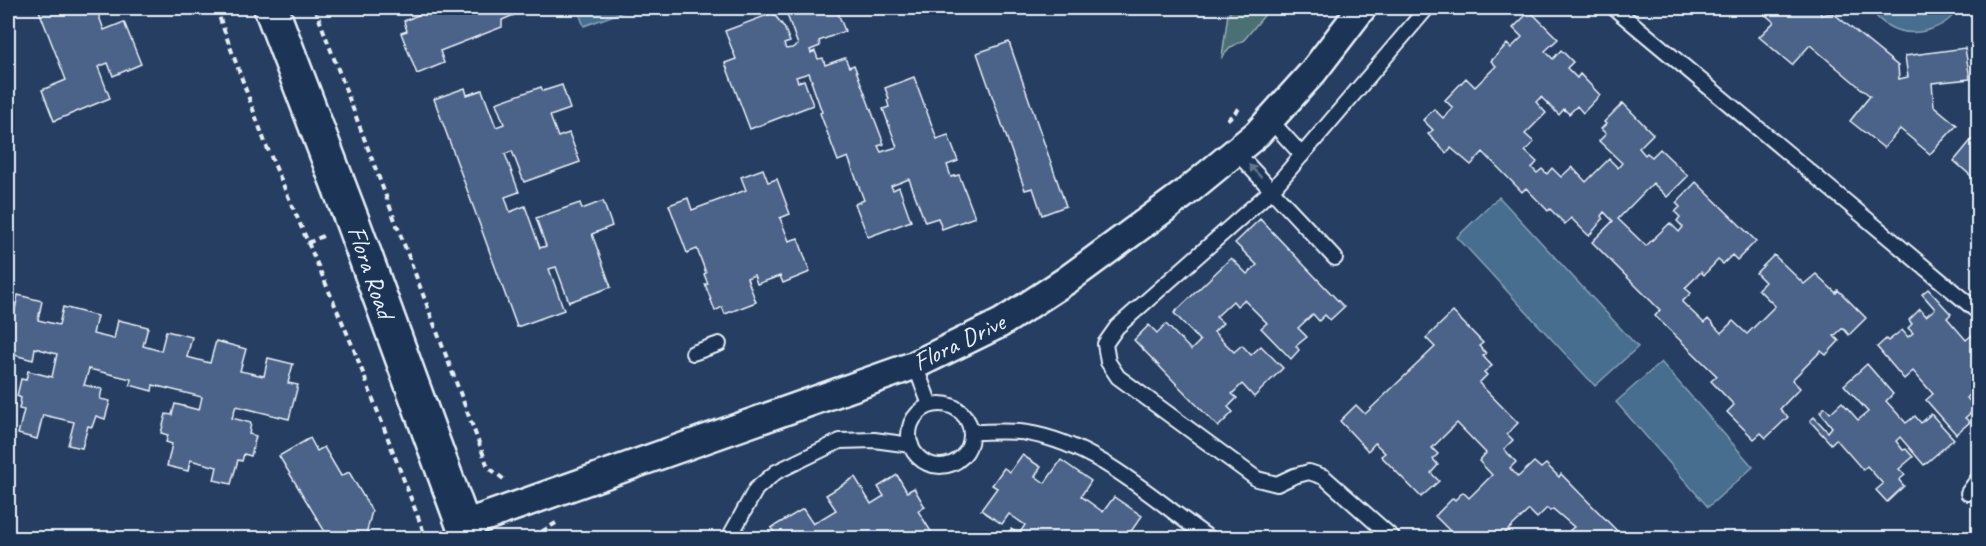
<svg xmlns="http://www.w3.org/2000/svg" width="1986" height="546" viewBox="0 0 1986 546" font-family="Caveat,sans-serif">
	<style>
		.green { fill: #4c7073; stroke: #9ab0b6; stroke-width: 1.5 }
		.water { fill: #466e8e; stroke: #87a2b8; stroke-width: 1.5 }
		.building { fill: #4c6389; stroke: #e8f1f8; stroke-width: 1.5 }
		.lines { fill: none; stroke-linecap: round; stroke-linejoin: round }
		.lane-casing { stroke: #e8f1f8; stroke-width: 18 }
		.street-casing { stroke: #e8f1f8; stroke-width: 32 }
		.secondary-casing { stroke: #e8f1f8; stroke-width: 38 }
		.path { stroke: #e8f1f8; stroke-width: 4; stroke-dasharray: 6 4.5; stroke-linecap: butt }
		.lane { stroke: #1d3557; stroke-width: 14 }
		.street { stroke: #1d3557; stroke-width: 27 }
		.secondary { stroke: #1d3557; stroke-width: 33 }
		.oneway { fill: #64778f }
		.labels { text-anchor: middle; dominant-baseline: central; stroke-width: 4.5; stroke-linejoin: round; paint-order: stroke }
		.street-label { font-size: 26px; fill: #e8f1f8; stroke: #1d3557 }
	</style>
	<rect width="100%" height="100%" fill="#263e61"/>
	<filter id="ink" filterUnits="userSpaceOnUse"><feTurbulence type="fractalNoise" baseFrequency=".0167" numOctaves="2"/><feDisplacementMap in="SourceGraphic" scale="12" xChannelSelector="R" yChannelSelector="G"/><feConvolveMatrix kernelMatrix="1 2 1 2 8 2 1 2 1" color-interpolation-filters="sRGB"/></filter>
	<g filter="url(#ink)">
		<!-- green -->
		<polygon class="green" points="1233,10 1267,12 1244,40 1231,47 1222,57 1228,14"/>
		<!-- water -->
		<g class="water">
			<polygon points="577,8 620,8 622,12 584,26"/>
			<path d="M1869 8H1958C1946 30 1912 39 1890 27 1881 22 1875 16 1869 8Z"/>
			<polygon points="1499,197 1638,347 1595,386 1457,237"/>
			<polygon points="1661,362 1753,467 1708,507 1616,402"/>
		</g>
		<!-- building -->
		<g class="building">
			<polygon points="38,8 98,8 96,8 104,30 124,22 141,64 113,76 108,63 98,67 110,98 54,121 42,90 66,80"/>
			<polygon points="420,8 514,8 516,14 502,20 502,27 440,51 444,63 417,74 401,33 407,31 404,21 423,13"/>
			<polygon points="787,8 836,8 845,31 819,41 820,46 810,50 811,53 815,51 818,59 823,58 825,65 845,58 849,67 854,65 884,144 878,146 881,152 897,147 883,109 889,107 887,100 889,99 885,88 914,77 937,139 948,135 958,161 947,165 951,177 959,175 975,217 942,229 938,218 925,222 909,179 891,186 893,190 899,187 911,221 868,237 855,204 864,200 848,157 838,161 820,113 822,112 811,81 812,81 809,73 796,77 798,82 804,80 813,105 750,129 725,63 736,59 725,31 773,13 784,27 790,42 784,44 786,49 792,48 798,45 785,9"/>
			<polygon points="1757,8 1819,8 1821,15 1833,13 1898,66 1899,79 1908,77 1905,56 1965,48 1970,79 1932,83 1934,106 1957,125 1930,154 1900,129 1884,148 1850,121 1870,96 1810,45 1792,65 1759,37 1774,22"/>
			<polygon points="1530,11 1558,39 1545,51 1553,59 1561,50 1573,62 1567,68 1577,78 1580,74 1600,95 1583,113 1577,106 1569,114 1564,109 1559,115 1541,97 1536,102 1546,113 1525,134 1534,142 1525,151 1537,162 1532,168 1537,173 1542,169 1547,174 1552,168 1561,177 1572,167 1586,182 1609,159 1618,168 1622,163 1599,141 1606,134 1601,129 1606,124 1604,122 1623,103 1653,134 1639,148 1645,155 1647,153 1652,157 1660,149 1688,176 1667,197 1653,183 1618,219 1646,246 1670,223 1679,232 1683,227 1677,221 1680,217 1675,212 1680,207 1676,203 1696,182 1756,241 1737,260 1732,255 1723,264 1718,260 1704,275 1701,272 1685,288 1691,293 1682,302 1704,323 1708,319 1721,333 1733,321 1747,334 1775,306 1758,289 1765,282 1756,273 1774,255 1804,284 1816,274 1836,293 1838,290 1866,318 1849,335 1843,328 1834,336 1839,341 1826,355 1821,351 1792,380 1800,388 1780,409 1788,417 1766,438 1761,433 1754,439 1727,412 1734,405 1711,381 1717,376 1655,316 1660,310 1592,242 1613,221 1604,212 1601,216 1603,219 1589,236 1571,218 1565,224 1550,209 1548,211 1526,188 1522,192 1483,152 1471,165 1451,148 1446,153 1428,134 1433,130 1423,120 1434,109 1443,118 1453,108 1445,100 1466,78 1475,87 1496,66 1491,61 1507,44 1511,48 1522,37 1513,28"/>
			<polygon points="1009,42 1066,206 1042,215 1033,188 1025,190 977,53"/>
			<polygon points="562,85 570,109 550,116 558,137 569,133 580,162 524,182 512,151 505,154 519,192 505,197 510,212 525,206 540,248 546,246 536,218 580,203 582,209 603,201 612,226 592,234 611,287 569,302 556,267 549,269 564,310 517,327 434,99 465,88 467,95 482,90 496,127 504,124 496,103 541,87 543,91"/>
			<polygon points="1978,132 1978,182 1954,161"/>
			<polygon points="763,169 768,182 777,179 790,214 780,218 789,241 798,238 810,272 783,283 780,276 757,284 754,275 747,278 756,302 725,314 722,307 715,311 705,284 708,284 704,274 706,273 697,249 687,253 669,205 688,198 692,210 746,190 741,177"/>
			<polygon points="1260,219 1344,307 1330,320 1325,315 1319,321 1313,314 1298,328 1307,337 1296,346 1299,350 1291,359 1261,328 1267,323 1244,300 1237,306 1233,301 1216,317 1223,323 1214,332 1234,352 1242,345 1251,355 1261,346 1283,368 1254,397 1242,384 1232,394 1237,398 1228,407 1233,412 1218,427 1134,340 1149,325 1157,333 1166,324 1191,350 1200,341 1174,313 1231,258 1247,274 1257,265 1235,243"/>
			<polygon points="1928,289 1951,314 1947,318 1966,340 1972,335 1978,343 1978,386 1967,398 1976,408 1965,418 1970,422 1956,434 1926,400 1933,394 1913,371 1904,379 1877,347 1886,339 1888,341 1902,330 1908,337 1913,333 1908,328 1912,324 1909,320 1920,309 1926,316 1935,309 1922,294"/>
			<polygon points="18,295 42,301 38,320 59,325 63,307 97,316 93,334 114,339 118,320 148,327 143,346 161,351 166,331 192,337 187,357 210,363 216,341 246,349 240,371 264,376 268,358 293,364 288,383 298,385 289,419 236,406 232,418 251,423 249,434 256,436 251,456 244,454 242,461 238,460 231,484 214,480 217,467 190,460 188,471 167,466 172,444 166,442 168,435 161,433 166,414 172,415 175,404 199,410 202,397 153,385 152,391 130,385 131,379 89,369 84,385 102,389 100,399 110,401 105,419 96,416 92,427 88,426 82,448 68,445 74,422 43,415 37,439 18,434 24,410 19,409 21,398 17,396 21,379 26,380 28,371 52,377 57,354 35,348 33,360 11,354 11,358 8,358 8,313 14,314"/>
			<polygon points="1453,312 1483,343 1479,346 1486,353 1483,356 1492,366 1484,372 1487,375 1479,383 1518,423 1507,434 1513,440 1504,449 1516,462 1510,468 1518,477 1534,462 1541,468 1546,464 1559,477 1561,474 1624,538 1578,538 1570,530 1574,527 1553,509 1550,511 1547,508 1537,518 1529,510 1505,533 1510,538 1457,538 1435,516 1453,498 1455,500 1463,492 1469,498 1492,475 1479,461 1486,453 1457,423 1432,448 1438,454 1433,459 1438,465 1431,473 1439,481 1421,497 1381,456 1385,453 1375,443 1368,451 1340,421 1356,405 1365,414 1435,347 1426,338"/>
			<polygon points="1867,364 1893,394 1886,401 1906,423 1915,416 1921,423 1931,414 1954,439 1924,465 1900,437 1896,441 1903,450 1906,449 1913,457 1899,469 1905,475 1899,480 1904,486 1887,502 1876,490 1883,484 1867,466 1863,470 1836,439 1831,444 1810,421 1814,417 1828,432 1832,427 1820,412 1825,407 1830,413 1842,402 1858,420 1868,412 1844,385"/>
			<polygon points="310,438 317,451 324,447 341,476 349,472 372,511 365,538 322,538 324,530 279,456"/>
			<polygon points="1022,455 1041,467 1035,476 1045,483 1061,460 1091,481 1081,496 1103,512 1114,497 1142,516 1126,538 1005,538 1011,529 1019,534 1025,525 1009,514 1002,524 981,510 997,488 992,485 1004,468 1010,472"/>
			<polygon points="897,475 907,492 914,488 925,507 918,511 932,533 924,538 911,538 908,533 899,538 778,538 771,528 803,509 813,524 836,510 826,495 855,477 871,504 884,496 878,487"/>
		</g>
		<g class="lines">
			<defs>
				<g id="lane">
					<polyline points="1614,8 1978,312"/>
					<polyline points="1270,120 1302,155"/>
					<polyline points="1236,152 1335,258"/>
					<polyline points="693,353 719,344"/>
					<polyline points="915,365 930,405"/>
					<circle cx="940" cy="435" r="31"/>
					<path d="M972 432C989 432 1009 430 1027 433 1097 444 1153 499 1209 538"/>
					<polyline points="1968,493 1978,479"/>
					<polyline points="729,538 756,489 776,472 840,441 874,440 911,445"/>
					<polyline points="1393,538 1324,477 1309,472 1294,476 1277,484 1257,479 1118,377 1108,362 1105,344 1117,327 1272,190 1427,8"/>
				</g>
				<polyline id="street" points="462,525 915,365 1001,323 1067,280 1184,194 1257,134 1313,72 1362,8"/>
				<polyline id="secondary" points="271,8 353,223 468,538"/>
			</defs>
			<!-- lane casing -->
			<use href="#lane" class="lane-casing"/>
			<!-- street casing -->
			<use href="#street" class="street-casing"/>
			<!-- secondary casing -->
			<use href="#secondary" class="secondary-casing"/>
			<!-- path -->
			<g class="path">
				<polyline points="216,8 266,145 353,347 426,538"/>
				<polyline points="315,8 488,467 506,481"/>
				<polyline points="1227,120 1241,107"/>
				<polyline points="308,243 325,235"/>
				<polyline points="533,537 556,523"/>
			</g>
			<!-- lane -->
			<use href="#lane" class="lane"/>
			<!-- street -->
			<use href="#street" class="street"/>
			<!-- secondary -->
			<use href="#secondary" class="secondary"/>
		</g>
		<!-- one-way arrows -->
		<defs><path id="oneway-solid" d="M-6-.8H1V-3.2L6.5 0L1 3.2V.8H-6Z" transform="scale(1.5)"/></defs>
		<use class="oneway" href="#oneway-solid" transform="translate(1255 171) rotate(-134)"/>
	</g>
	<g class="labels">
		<!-- street labels -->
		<g class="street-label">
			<text transform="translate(371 272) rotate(71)">Flora Road</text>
			<text transform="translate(959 342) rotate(-26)">Flora Drive</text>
		</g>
	</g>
	<!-- margin -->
	<rect width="1986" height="546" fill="none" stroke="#1d3557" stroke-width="30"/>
	<rect x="15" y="15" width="1956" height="516" fill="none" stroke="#e8f1f8" stroke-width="2" filter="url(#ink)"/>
</svg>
